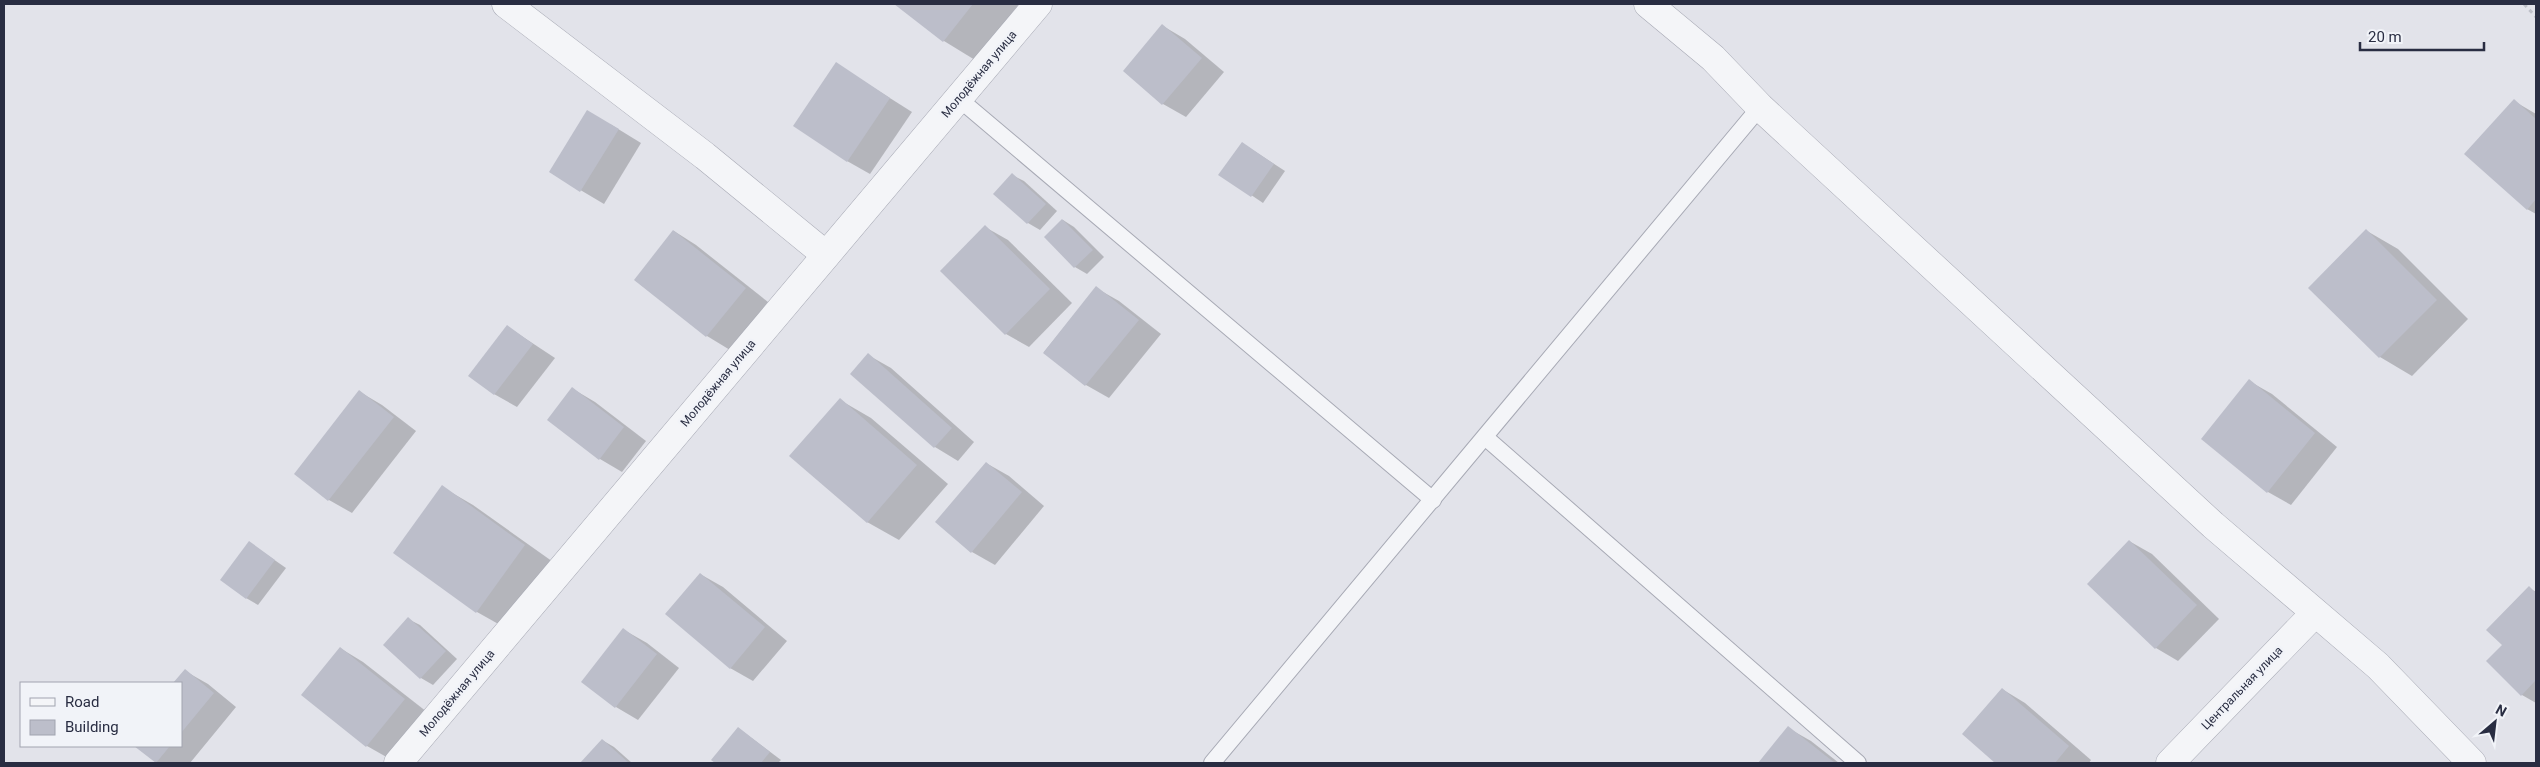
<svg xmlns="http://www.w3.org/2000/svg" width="2540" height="767" viewBox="0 0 2540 767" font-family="Roboto,sans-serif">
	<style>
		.shadow { fill: #0003 }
		.building { fill: #bcbeca }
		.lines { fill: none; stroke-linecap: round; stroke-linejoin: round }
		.lane-casing { stroke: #a7a9b4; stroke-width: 18 }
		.street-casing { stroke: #a7a9b4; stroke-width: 29 }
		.path { stroke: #bfc1c9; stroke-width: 3; stroke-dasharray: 4 4; stroke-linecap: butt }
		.lane { stroke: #f4f5f8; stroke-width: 16 }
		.street { stroke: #f4f5f8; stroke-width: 28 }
		.labels { text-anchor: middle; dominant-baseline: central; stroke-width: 5; stroke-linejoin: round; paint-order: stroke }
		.street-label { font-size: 12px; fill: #292d42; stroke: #f1f3f8 }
	</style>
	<rect width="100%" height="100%" fill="#e2e3ea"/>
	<!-- shadow -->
	<g class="shadow">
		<polygon points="896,4 1019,4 975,60 944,41"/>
		<polygon points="1163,26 1185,39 1224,72 1186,117 1163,104"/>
		<polygon points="836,64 912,112 870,174 847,161"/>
		<polygon points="2514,101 2536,114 2536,214 2527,209"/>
		<polygon points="610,124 641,143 604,204 550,172"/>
		<polygon points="1242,143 1285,171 1263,203 1220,174"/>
		<polygon points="1012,175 1024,181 1057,211 1040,230 1028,223 995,194"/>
		<polygon points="1063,220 1074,227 1104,257 1087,274 1075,267 1046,237"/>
		<polygon points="985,227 1008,240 1072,303 1029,347 1006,334"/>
		<polygon points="674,231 696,245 768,302 730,350 707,336 635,280"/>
		<polygon points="2367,231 2398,249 2468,319 2412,376 2380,357 2310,288"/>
		<polygon points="1096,288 1119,301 1161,334 1109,398 1086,385 1044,352"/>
		<polygon points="508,327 555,358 517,407 494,394"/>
		<polygon points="868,355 891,368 974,442 958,461 935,447 852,374"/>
		<polygon points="2249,381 2272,394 2337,447 2291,505 2268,492"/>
		<polygon points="573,389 595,402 646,441 622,472 600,459"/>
		<polygon points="360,392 382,405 416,431 352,513 329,500 296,474"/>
		<polygon points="840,400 871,418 948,484 899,540 867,522"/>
		<polygon points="986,463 1009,476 1044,506 995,565 972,552"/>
		<polygon points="442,487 473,505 556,564 509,630 477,612 395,552"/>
		<polygon points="2129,541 2152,554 2219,619 2178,661 2156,648"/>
		<polygon points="250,543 286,568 258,605 246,598"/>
		<polygon points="700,574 723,587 787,641 753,681 730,668"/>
		<polygon points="2529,588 2536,592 2536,703 2522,695 2503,645"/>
		<polygon points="408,619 420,625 457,659 433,685 421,678 384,645"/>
		<polygon points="624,630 647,643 679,668 638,720 616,707"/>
		<polygon points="340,648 363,662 427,712 390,759 367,746"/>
		<polygon points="185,671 208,684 236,707 190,763 158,763 136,746 181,746 181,683 175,683"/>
		<polygon points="2002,689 2025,703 2091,760 2089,763 1997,763 1963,734"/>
		<polygon points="738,728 781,760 778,763 717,763 713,760"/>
		<polygon points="1788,728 1811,741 1839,763 1760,763"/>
		<polygon points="602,740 614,747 632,763 582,763"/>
	</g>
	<!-- building -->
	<g class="building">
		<polygon points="894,4 973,4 943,42"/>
		<polygon points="1162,24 1202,58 1162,105 1123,71"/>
		<polygon points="836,62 890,98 847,162 793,126"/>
		<polygon points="2514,99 2536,119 2536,199 2527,210 2464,154"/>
		<polygon points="587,110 619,129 580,192 549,172"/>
		<polygon points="1242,142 1274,164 1251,197 1218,175"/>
		<polygon points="1012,173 1046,204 1027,224 993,194"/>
		<polygon points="1062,219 1093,250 1074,268 1044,237"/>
		<polygon points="985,225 1050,289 1005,335 940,271"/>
		<polygon points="2366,229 2437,300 2379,358 2308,288"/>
		<polygon points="673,230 746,288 706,337 634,280"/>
		<polygon points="1096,286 1139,320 1085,386 1043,353"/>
		<polygon points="507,325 533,344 494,395 468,376"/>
		<polygon points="868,353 952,428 934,448 850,374"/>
		<polygon points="2249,379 2315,433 2267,493 2201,439"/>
		<polygon points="572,387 624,427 599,460 547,420"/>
		<polygon points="359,390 394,417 328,501 294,474"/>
		<polygon points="840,398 917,465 867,523 789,456"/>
		<polygon points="986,462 1022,492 971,553 935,522"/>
		<polygon points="442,485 525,545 476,613 393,553"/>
		<polygon points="2129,540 2197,605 2155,649 2087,584"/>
		<polygon points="249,541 275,560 246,599 220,580"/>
		<polygon points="700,573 765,627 730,669 665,614"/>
		<polygon points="2529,586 2536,593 2536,680 2521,696 2486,661 2502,645 2486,630"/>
		<polygon points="408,617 446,651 420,679 383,645"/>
		<polygon points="623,628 657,654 615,708 581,682"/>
		<polygon points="340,647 405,699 366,747 301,695"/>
		<polygon points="185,669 214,693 181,733 181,683 173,683"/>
		<polygon points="2002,688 2069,746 2055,763 1995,763 1962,734"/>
		<polygon points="1788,726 1835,763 1758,763"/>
		<polygon points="738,727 770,752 761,763 715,763 711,760"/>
		<polygon points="602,739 629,763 580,763"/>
		<polygon points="134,746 170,746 156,763"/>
	</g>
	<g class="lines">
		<defs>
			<g id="lane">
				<polyline points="958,98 1433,500"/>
				<polyline points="1485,437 1858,763"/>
				<polyline points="1212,763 1760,107"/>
			</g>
			<g id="street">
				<polyline points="506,4 705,156 826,255"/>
				<polyline points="1648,4 1713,58 1760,107 2213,525 2378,666 2472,763"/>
				<polyline points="398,763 1038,4"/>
				<polyline points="2170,763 2315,613"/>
			</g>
		</defs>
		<!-- lane casing -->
		<use href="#lane" class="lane-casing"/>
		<!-- street casing -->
		<use href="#street" class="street-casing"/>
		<!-- path -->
		<polyline class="path" points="2524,4 2536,17"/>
		<!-- lane -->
		<use href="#lane" class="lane"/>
		<!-- street -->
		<use href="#street" class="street"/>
	</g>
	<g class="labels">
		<!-- street labels -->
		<g class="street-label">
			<text transform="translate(979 74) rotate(-50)">Молодёжная улица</text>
			<text transform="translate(718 383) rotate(-50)">Молодёжная улица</text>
			<text transform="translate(2242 688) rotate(-46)">Центральная улица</text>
			<text transform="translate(457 693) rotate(-50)">Молодёжная улица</text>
		</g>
	</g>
	<!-- border -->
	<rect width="2540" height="767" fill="none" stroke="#292d42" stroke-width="10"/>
	<!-- legend -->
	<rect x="20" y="682" width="162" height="65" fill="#f1f3f8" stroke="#a1a4af"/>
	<rect x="30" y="698" width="25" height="8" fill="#f4f5f8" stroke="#a1a4af"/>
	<text x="65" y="707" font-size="15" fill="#292d42">Road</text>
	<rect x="30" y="720" width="25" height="15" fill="#bcbeca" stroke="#a1a4af"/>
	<text x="65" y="732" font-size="15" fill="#292d42">Building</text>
	<!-- north arrow -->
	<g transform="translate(2495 722) rotate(28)" stroke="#f1f3f8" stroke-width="4" paint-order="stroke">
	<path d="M0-4L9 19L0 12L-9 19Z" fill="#292d42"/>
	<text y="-8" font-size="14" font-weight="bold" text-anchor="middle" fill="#292d42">N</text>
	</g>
	<!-- scale -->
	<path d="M2360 42v8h124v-8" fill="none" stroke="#292d42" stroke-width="2.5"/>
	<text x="2368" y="42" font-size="15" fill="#292d42" stroke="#f1f3f8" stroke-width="4" paint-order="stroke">20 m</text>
</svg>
